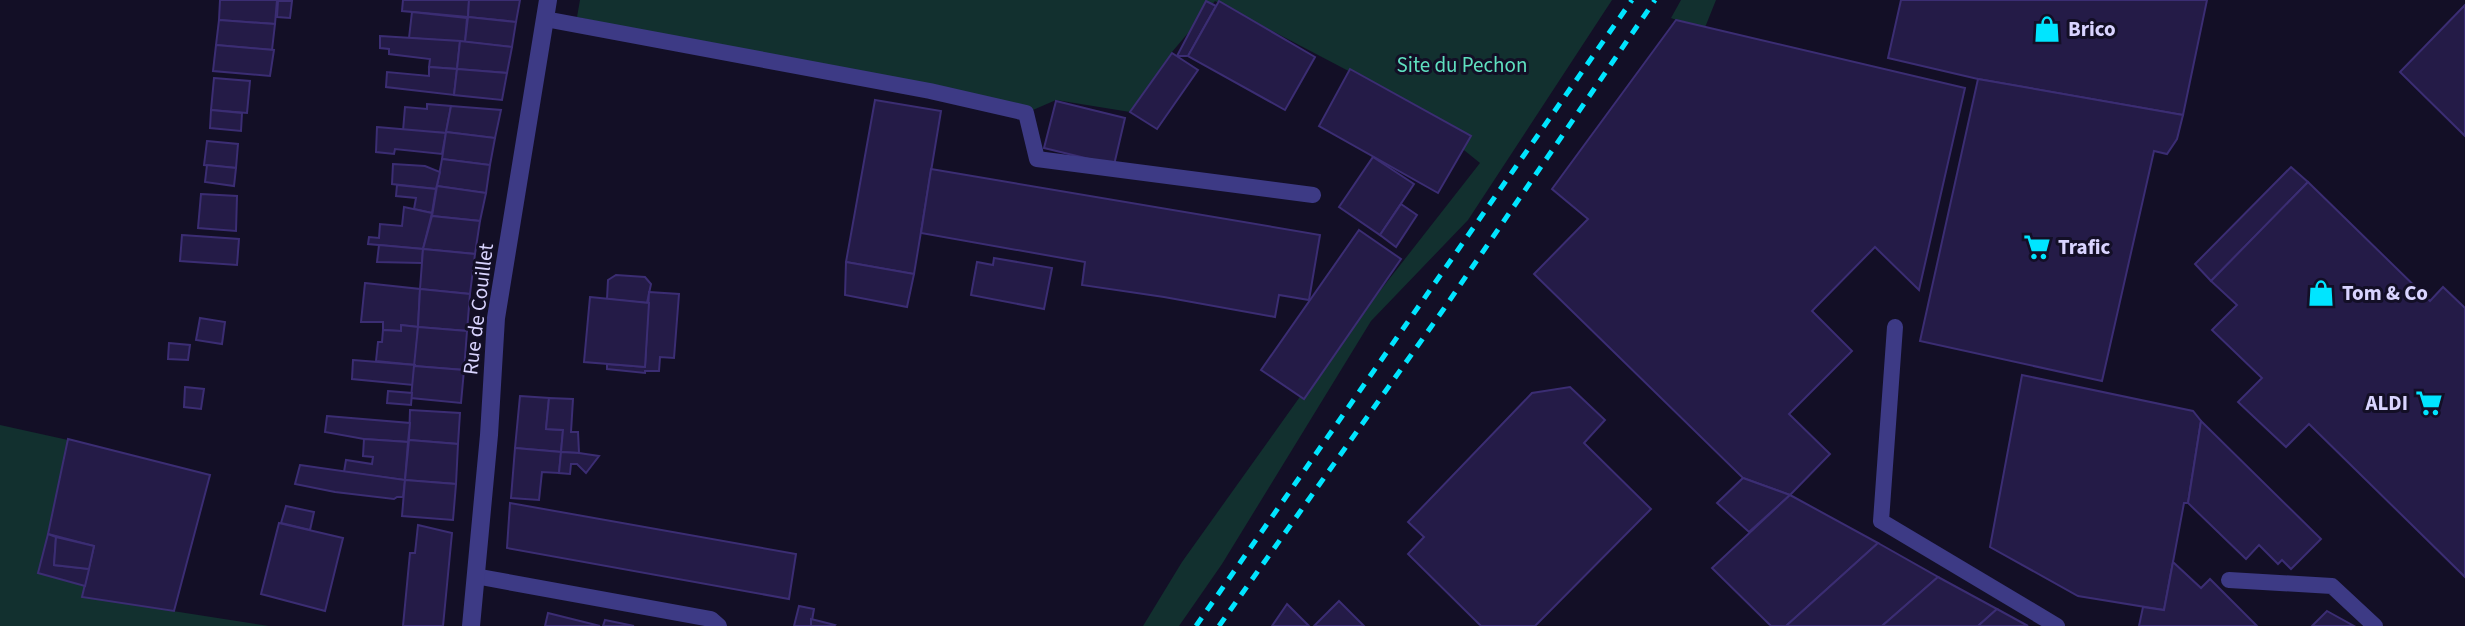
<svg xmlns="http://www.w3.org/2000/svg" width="2465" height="626" viewBox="0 0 2465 626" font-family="'Source Sans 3',sans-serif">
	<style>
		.green { fill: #12302f }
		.building { fill: #241b47; stroke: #3b2d73; stroke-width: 2 }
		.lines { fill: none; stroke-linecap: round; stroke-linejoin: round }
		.lane { stroke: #3d3a85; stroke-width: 16 }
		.street { stroke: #3d3a85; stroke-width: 18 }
		.rail { stroke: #00e5ff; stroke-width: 5; stroke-dasharray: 10 9; stroke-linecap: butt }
		.labels { text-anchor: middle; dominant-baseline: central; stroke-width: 6; stroke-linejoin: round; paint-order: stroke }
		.poi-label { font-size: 21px; font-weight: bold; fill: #d9d4ff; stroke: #130f26; text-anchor: start }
		.park-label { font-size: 21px; fill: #5fe0c0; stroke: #130f26 }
		.street-label { font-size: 21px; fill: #d9d4ff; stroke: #130f26 }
	</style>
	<rect width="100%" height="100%" fill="#130f26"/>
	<!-- green -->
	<g class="green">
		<polygon points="580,0 1612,0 1468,220 1371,321 1222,564 1179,626 1143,626 1182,562 1329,356 1480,163 1398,97 1215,1 1172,52 1130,112 1056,100 1026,113 577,17"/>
		<polygon points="1681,0 1716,0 1704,30 1671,18"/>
		<polygon points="0,425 68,440 39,573 84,586 83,597 269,626 0,626"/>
	</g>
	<!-- building -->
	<g class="building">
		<polygon points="220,0 277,0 275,24 219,20"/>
		<polygon points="403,0 469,0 468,17 402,11"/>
		<polygon points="469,0 520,0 516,22 468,17"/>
		<polygon points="1901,0 2207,0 2183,115 1978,79 1888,58"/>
		<polygon points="278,1 292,1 290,18 277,17"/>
		<polygon points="1206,1 1216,6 1188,56 1177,56"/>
		<polygon points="1219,1 1315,57 1285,110 1188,56"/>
		<polygon points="2465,5 2465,136 2400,72"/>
		<polygon points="412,12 467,18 465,42 409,38"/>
		<polygon points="468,17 516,22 512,47 465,42"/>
		<polygon points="219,20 275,24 272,50 216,45"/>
		<polygon points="1676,20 1965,88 1919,290 1875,247 1812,311 1852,351 1789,414 1830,454 1790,495 1743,478 1534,274 1588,219 1552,189"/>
		<polygon points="380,36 460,41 457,69 429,67 430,59 389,54 389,49 380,48"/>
		<polygon points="460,41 512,47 507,73 457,69"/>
		<polygon points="216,45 274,50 270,76 213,71"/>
		<polygon points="1172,53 1198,70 1157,129 1130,112"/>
		<polygon points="429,67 457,69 454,95 386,87 387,72 429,76"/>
		<polygon points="457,69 507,73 502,100 454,95"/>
		<polygon points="1350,69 1471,136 1438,193 1319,126"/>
		<polygon points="214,78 250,81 247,113 211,110"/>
		<polygon points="1978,79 2183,115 2177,139 2167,154 2154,151 2102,381 1920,341"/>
		<polygon points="875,100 941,111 914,274 846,262"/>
		<polygon points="1056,101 1125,118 1114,165 1044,148"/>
		<polygon points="427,104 451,106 446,133 403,131 405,107 427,109"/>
		<polygon points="451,106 501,110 495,138 446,132"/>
		<polygon points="211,110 242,113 241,131 210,128"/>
		<polygon points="377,127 446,133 442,154 395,149 394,154 376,152"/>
		<polygon points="446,132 495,138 490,165 442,159"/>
		<polygon points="207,141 238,144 236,168 204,165"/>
		<polygon points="1373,157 1414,184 1380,235 1339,207"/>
		<polygon points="442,159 490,165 486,193 437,186"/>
		<polygon points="393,164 425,166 440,172 436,189 392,184"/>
		<polygon points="207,165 236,168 234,186 205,182"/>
		<polygon points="2291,167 2308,182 2211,281 2195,264"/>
		<polygon points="931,169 1320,235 1309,300 1279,295 1275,317 1164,297 1082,285 1085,262 921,233"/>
		<polygon points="2308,182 2430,301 2443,287 2465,308 2465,577 2309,424 2286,447 2238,402 2262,378 2212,330 2237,305 2211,281"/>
		<polygon points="397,185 436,189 432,213 414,209 416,198 396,196"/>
		<polygon points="437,186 486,193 480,221 432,216"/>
		<polygon points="201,194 237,196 236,231 198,228"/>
		<polygon points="1401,204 1417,215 1396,247 1380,235"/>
		<polygon points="404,207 432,213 423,249 368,244 369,237 379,238 380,224 402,226"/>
		<polygon points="432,216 480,221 475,254 423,249"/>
		<polygon points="1359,230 1401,259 1304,399 1261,370"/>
		<polygon points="182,235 239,239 237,265 180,261"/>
		<polygon points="379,245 423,249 422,263 377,262"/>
		<polygon points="423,249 475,254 470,294 420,289"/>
		<polygon points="994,258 1052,268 1044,309 971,295 977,262 993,265"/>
		<polygon points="846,262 914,274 907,307 845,295"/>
		<polygon points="616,275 645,277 651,284 647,303 607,299 608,280"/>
		<polygon points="365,283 420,289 418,327 401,325 401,331 383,330 383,322 361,322"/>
		<polygon points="420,289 470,294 467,331 418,327"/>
		<polygon points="649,292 679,294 674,358 660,357 659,371 645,371 645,373 607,369 607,364 645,367"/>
		<polygon points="590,297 649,303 645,367 584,362"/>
		<polygon points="200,318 225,322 222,344 196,340"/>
		<polygon points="401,325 418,327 415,365 376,361 378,342 382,342 383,330 401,331"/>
		<polygon points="418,327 467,331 464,370 414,366"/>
		<polygon points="169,343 190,345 188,360 168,359"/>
		<polygon points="353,360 415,365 413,385 352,379"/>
		<polygon points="414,366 464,370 461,403 411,398"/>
		<polygon points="2022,375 2193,411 2201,421 2188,503 2184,503 2164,610 2078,596 1990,547"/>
		<polygon points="185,387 204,389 201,409 184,407"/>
		<polygon points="1570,387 1605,420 1584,443 1651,509 1535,626 1481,626 1408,554 1424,537 1408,522 1532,393"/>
		<polygon points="388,391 412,393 411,405 387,403"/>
		<polygon points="520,396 549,398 546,429 563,430 561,452 515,448"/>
		<polygon points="549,398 573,399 571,432 578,432 579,453 561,452 563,430 546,429"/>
		<polygon points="410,410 460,413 458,444 409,440"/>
		<polygon points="327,416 410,423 408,442 364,439 325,432"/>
		<polygon points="2201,421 2321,539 2291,569 2282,560 2278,564 2259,545 2246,559 2188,503"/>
		<polygon points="68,439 210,475 174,611 82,597 94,546 48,534"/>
		<polygon points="364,439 408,442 405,480 344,472 346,460 372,464 373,457 363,456"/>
		<polygon points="409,440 458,444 456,484 405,480"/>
		<polygon points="515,448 561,452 559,473 542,472 539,500 511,498"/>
		<polygon points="561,452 579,453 599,456 586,473 577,464 571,464 570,474 559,473"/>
		<polygon points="300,465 405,480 403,497 397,497 394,499 335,492 295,484"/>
		<polygon points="1743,478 1790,495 1749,532 1717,503"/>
		<polygon points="405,480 456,484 453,520 402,516"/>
		<polygon points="1790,495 1878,543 1786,626 1771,626 1712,568"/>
		<polygon points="510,503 796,554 789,599 507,548"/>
		<polygon points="286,506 314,512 310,530 281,523"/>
		<polygon points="279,523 343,538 325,611 261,594"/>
		<polygon points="418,525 452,533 443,626 403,626 410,553 415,553"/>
		<polygon points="48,534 56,537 54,565 89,569 85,586 38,573"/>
		<polygon points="56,537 94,546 89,569 54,565"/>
		<polygon points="1878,543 1938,577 1882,626 1786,626"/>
		<polygon points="2173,562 2201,588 2210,579 2257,626 2139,626 2143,607 2164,610"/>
		<polygon points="1938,577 1997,609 1978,626 1882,626"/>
		<polygon points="1339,601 1364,626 1314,626"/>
		<polygon points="1287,604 1309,626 1272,626"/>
		<polygon points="799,606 814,609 811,626 794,626"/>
		<polygon points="1997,609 2028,626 1978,626"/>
		<polygon points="2327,611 2354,626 2312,626"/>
		<polygon points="548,613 600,626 545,626"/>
		<polygon points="811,619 835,625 834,626 811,626"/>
		<polygon points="605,620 634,626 603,626"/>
	</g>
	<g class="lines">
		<!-- lane -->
		<g class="lane">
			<polyline points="545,19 930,91 1026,113 1037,159 1313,195"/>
			<polyline points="1895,327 1881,521 2057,626"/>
			<polyline points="475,576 711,619 719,626"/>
			<polyline points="2229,580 2332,586 2375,626"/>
		</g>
		<!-- street -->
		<polyline class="street" points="471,626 489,435 496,318 548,0"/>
		<!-- rail -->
		<g class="rail">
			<polyline points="1196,626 1632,0"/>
			<polyline points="1219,626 1443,310 1655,0"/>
		</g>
	</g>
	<!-- icons -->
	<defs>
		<symbol id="shop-bare" viewBox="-9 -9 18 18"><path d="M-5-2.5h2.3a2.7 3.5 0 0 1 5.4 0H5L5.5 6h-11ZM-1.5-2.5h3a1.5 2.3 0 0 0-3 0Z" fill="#00e5ff" stroke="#130f26" stroke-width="2.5" paint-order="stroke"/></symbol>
		<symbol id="supermarket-bare" viewBox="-9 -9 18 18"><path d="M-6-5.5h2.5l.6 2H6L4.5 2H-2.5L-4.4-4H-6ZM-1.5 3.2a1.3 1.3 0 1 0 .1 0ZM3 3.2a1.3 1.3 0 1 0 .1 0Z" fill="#00e5ff" stroke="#130f26" stroke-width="2.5" paint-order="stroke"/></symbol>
	</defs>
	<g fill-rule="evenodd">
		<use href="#shop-bare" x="2028" y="10" width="38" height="38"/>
		<use href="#supermarket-bare" x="2018" y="228" width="38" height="38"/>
		<use href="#shop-bare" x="2302" y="274" width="38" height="38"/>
		<use href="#supermarket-bare" x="2410" y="384" width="38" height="38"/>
	</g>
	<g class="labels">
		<!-- poi labels -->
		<g class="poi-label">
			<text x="2068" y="29">Brico</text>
			<text x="2058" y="247">Trafic</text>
			<text x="2342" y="293">Tom &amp; Co</text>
			<text x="2408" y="403" text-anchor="end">ALDI</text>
		</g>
		<!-- park labels -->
		<g class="park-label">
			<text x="1462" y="65">Site du Pechon</text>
		</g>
		<!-- street labels -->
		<g class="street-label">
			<text transform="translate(478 309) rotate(-83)">Rue de Couillet</text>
		</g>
	</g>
</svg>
